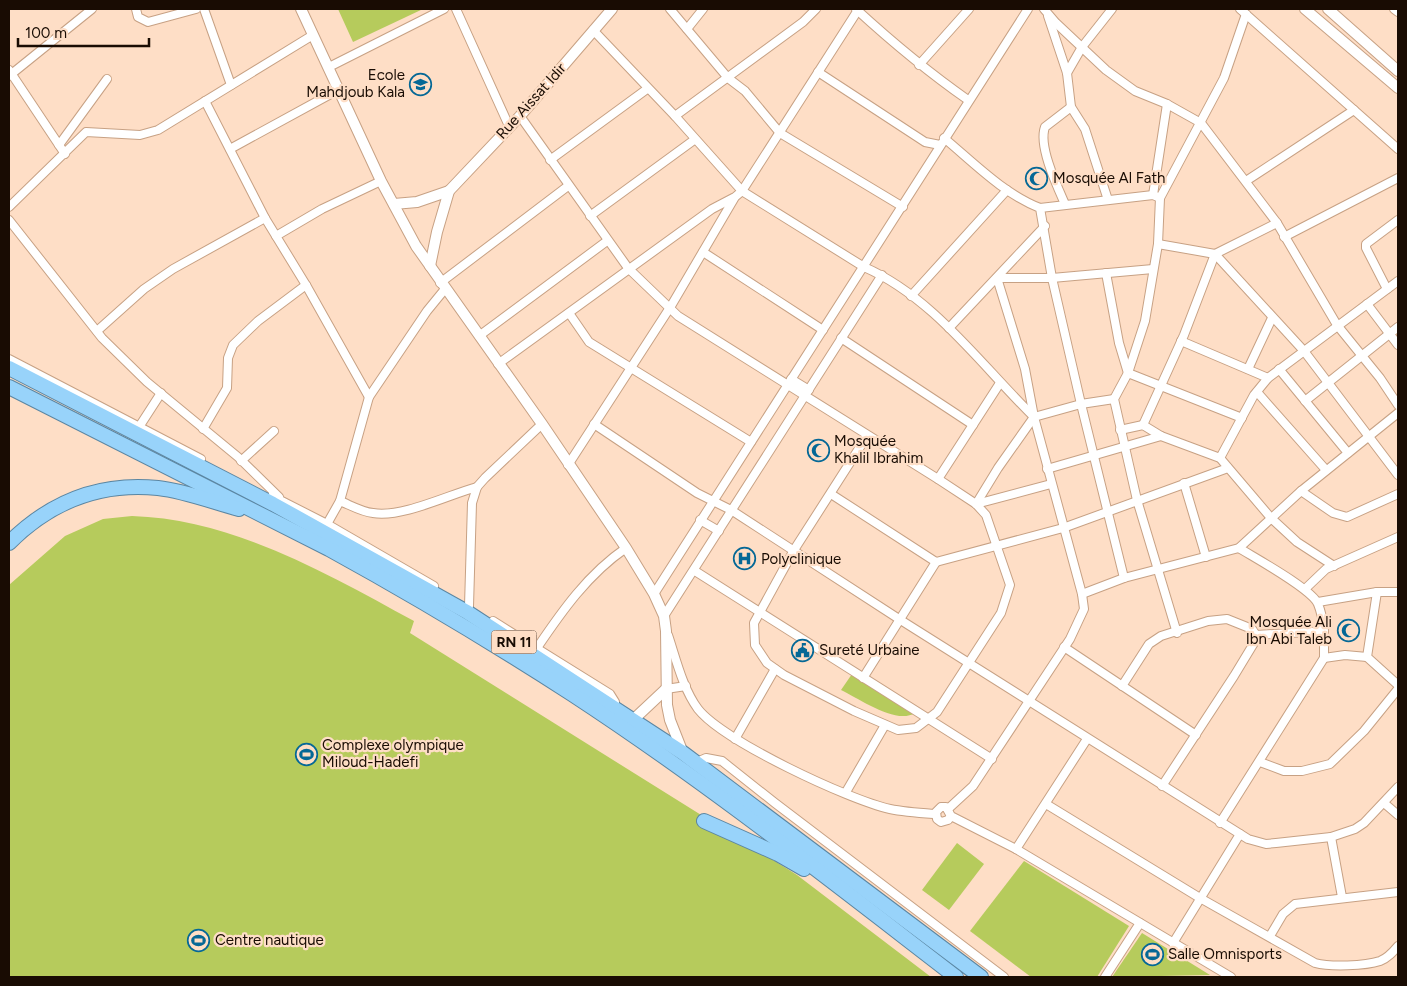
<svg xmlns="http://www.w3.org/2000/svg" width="1407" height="986" viewBox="0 0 1407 986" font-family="Figtree,sans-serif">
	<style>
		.green { fill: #b6cb5c }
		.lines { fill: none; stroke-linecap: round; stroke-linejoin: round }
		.minor-casing { stroke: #c7a184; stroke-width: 10 }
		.tertiary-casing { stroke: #c7a184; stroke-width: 12 }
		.trunk-casing { stroke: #5b86a2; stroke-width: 16 }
		.minor { stroke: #fff; stroke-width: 8 }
		.tertiary { stroke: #fff; stroke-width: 10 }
		.trunk { stroke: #98d3fa; stroke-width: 14 }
		.labels { text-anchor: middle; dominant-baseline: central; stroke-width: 4.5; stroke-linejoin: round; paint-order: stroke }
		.shield { fill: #fedec6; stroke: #5e4b3e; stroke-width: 1 }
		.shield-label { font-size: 14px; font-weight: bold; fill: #190c03 }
		.poi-label { font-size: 15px; fill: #190c03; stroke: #fedec6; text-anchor: start }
		.street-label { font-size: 15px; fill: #190c03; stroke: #fedec6 }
	</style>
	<rect width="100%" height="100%" fill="#fedec6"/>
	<!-- green -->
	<g class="green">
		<polygon points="338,9 423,9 353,42"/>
		<path d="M132 516C233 519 328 574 414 621L410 633 797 875 931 977H9V585L65 536 103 519Z"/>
		<path d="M852 674 915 713C896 725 860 699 841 690Z"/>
		<polygon points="957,843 984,864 949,910 922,890"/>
		<polygon points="1024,861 1129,926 1097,977 1031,977 970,931"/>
		<polygon points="1142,933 1210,975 1112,977"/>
	</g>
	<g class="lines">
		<defs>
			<g id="minor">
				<polyline points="136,9 138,17 148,22 196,9"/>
				<polyline points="204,9 231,85"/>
				<polyline points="456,9 509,126"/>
				<polyline points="670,9 728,78 745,91 780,133 903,207"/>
				<path d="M856 9C892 42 928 72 968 100"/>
				<polyline points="1044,9 1056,23 1106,70 1135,91 1167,104 1201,123 1277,223 1337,325 1380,378 1398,405"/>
				<polyline points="1240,9 1398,149"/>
				<polyline points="1394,9 1398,12"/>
				<polyline points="1048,16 1067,73 1071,107 1085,129 1108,200"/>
				<polyline points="687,29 703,9"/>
				<path d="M593 30 675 116 742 191 864 267C933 297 981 365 1034 417"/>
				<polyline points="919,65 969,9"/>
				<polyline points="329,67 444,9"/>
				<polyline points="9,70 65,154"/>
				<polyline points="818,72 925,142 940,145"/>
				<polyline points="1067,73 1082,47 1112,9"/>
				<polyline points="9,76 92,9"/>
				<polyline points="205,101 265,218 306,285 369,397"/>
				<polyline points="520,116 628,268 678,316 938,479 976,504 986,515 1010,585 1001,613 937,712 916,728 898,730 854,711 784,675 767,663 755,645 754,623 794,550 867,436"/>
				<polyline points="675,116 803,22 816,9"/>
				<path d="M944 138C974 163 1004 194 1040 208L1052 278 1081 404 1124 578"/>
				<polyline points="59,145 107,79"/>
				<polyline points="230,149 338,90"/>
				<polyline points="550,160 647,89"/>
				<polyline points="1246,181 1354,110"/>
				<polyline points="1153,195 1167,104"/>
				<path d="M1065 204C1057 186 1038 146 1045 127L1071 107"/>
				<polyline points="9,207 86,132 140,135 158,130 313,35"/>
				<polyline points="1040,208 1153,195 1160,198"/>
				<polyline points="590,216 694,140"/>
				<polyline points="9,220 102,338 147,382 238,457 279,497"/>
				<polyline points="276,236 322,209 381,181"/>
				<polyline points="1284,237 1398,178"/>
				<polyline points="1158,244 1215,254 1304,351 1398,475"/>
				<polyline points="703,252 823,330"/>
				<polyline points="1106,273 1119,343 1128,373 1242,418"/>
				<polyline points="440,283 568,186"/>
				<polyline points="1387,289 1366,248 1366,244 1398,220"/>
				<polyline points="911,296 1007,190"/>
				<polyline points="1367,304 1398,345"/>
				<polyline points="569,313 589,342 751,442"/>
				<polyline points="949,328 1045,226"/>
				<polyline points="97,331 144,289 173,269 265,218"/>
				<polyline points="479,336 607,241"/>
				<polyline points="841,338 973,425"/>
				<polyline points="1181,341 1268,378"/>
				<polyline points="9,359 201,459"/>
				<polyline points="498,364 712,209 733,198"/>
				<polyline points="1248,369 1272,318"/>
				<polyline points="1279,369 1348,453"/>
				<polyline points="791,379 809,390"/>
				<polyline points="1257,392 1326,470"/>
				<polyline points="1305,401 1398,327"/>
				<polyline points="594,424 697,493 731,510 899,619 1248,839 1266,844 1276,843 1331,837 1355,829 1364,823 1398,787"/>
				<polyline points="1143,425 1184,335 1215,254 1277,223"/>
				<polyline points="139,427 161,393"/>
				<polyline points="203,429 227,388 228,358 233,345 258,321 306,285"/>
				<polyline points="1120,430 1143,425 1161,436 1220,458 1271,518 1297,542 1334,566"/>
				<polyline points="1220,458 1254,395 1268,378 1398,281"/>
				<polyline points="241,461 274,431"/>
				<polyline points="568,465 671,306 735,197 742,191 858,10"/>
				<polyline points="1047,469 1161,436"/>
				<polyline points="938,479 1000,383"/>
				<polyline points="1184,483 1206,557"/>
				<polyline points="1301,491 1333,513 1347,517 1398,494"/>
				<polyline points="831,494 936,562 1063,528 1228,468"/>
				<polyline points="272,496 327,524 434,586"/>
				<path d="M340 501C350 505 362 512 373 513 402 518 448 495 477 487"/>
				<polyline points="976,504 998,468 1034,417 1081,404 1114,399"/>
				<polyline points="976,504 1051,484"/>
				<polyline points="700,520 719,531"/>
				<polyline points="327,524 340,501 369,397 427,311 445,289"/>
				<polyline points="695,571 992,759"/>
				<polyline points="1305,589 1326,569 1398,537"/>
				<polyline points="1377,592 1367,657 1398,685"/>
				<polyline points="654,594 1028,9"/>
				<polyline points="1082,594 1124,578 1239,548 1301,491 1398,413"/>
				<polyline points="1318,602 1377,592 1398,592"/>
				<polyline points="469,606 472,503 477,487 485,478 542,424"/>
				<polyline points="664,616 882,275"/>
				<polyline points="493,621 610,694 615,702 614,708"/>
				<polyline points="1177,633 1137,500 1114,399 1128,373 1145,321 1158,244 1160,198 1224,78 1246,14"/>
				<path d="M668 635C676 659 683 689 698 709 723 741 849 800 890 809 904 812 920 813 935 814"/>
				<polyline points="1256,635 1324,631"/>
				<polyline points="1064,647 1196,735"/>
				<path d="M537 648C562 611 588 574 626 548"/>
				<polyline points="1324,658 1345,655 1367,657"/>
				<polyline points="863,678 936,562"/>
				<polyline points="1122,686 1149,644 1161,636 1208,621 1227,619 1252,629 1256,635 1254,643 1234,676 1162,786"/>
				<polyline points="666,689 686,686"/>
				<polyline points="735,739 775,669"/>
				<polyline points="697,762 706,758 722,761 775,803 1004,977"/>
				<polyline points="1260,762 1284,771 1302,771 1330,764 1364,731 1398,689"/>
				<polyline points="846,792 885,725"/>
				<polyline points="1384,803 1398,815"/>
				<path d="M1046 804 1200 898 1315 963C1330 967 1365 966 1380 961 1388 958 1393 952 1398 946"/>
				<polyline points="948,809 973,786 1070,639 1084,609 1082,594 1034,417 1025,369 997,278 1052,278 1153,269"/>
				<polyline points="951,816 948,820 941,822 937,819 936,812 941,807 946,807 951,816 1016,849 1231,977"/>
				<path d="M1220 823 1324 658C1324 640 1325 621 1318 604 1312 589 1255 558 1239 548"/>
				<polyline points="1331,837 1342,897"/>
				<polyline points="1016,849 1087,739"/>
				<polyline points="1270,936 1283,914 1295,904 1398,892"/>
				<polyline points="1173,943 1240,834"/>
				<polyline points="1105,977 1140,923"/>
			</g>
			<g id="tertiary">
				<polyline points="301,9 381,181 416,246 542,424 626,548 654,594 664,616 666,631 667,705 670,720 683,753"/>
				<polyline points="1305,9 1398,88"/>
				<polyline points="1328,9 1398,71"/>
				<polyline points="394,204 417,202 449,191"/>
				<polyline points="430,266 437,232 449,191 520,116 612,9"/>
				<polyline points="634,719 666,689"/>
			</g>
			<g id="trunk">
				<polyline points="9,368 273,504 467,612 683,753 981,977"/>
				<path d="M9 387 329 549C411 594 493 643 572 694 705 781 830 880 956 977"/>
				<path d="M9 543C50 502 99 482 158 488 185 491 213 502 239 509"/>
				<polyline points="704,821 778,854 804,869"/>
			</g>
		</defs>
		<!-- minor casing -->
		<use href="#minor" class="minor-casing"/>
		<!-- tertiary casing -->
		<use href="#tertiary" class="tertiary-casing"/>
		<!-- trunk casing -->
		<use href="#trunk" class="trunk-casing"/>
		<!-- minor -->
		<use href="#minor" class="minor"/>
		<!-- tertiary -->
		<use href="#tertiary" class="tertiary"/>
		<!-- trunk -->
		<use href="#trunk" class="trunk"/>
	</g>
	<!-- icons -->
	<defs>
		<symbol id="school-ring" viewBox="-11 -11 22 22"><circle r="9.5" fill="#fedec6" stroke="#056896" stroke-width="1.5"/><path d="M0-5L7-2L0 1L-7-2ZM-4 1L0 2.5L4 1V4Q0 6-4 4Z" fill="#056896"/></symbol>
		<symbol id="mosque-ring" viewBox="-11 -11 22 22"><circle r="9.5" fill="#fedec6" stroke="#056896" stroke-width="1.5"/><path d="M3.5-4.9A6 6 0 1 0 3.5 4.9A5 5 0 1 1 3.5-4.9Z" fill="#056896"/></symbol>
		<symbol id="hospital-ring" viewBox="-11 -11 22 22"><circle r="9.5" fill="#fedec6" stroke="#056896" stroke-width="1.5"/><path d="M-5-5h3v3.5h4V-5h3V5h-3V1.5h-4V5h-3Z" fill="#056896"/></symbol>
		<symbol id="civic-ring" viewBox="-11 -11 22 22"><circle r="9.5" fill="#fedec6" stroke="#056896" stroke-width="1.5"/><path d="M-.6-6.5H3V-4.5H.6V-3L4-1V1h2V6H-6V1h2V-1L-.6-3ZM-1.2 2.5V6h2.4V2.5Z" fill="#056896"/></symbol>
		<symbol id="stadium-ring" viewBox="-11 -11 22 22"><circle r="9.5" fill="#fedec6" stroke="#056896" stroke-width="1.5"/><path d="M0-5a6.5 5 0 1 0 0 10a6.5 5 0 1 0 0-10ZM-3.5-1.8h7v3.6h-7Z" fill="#056896"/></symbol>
	</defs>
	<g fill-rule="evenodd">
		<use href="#school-ring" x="408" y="72" width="25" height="25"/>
		<use href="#mosque-ring" x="1024" y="166" width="25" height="25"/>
		<use href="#mosque-ring" x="806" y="438" width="25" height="25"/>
		<use href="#hospital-ring" x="732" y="546" width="25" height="25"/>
		<use href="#mosque-ring" x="1336" y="618" width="25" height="25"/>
		<use href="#civic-ring" x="790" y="638" width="25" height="25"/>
		<use href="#stadium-ring" x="294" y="742" width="25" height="25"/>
		<use href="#stadium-ring" x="186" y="928" width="25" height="25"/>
		<use href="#stadium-ring" x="1140" y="942" width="25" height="25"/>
	</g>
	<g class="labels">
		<!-- shield labels -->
		<rect class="shield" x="491.5" y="630.5" width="45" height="23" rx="4"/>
		<g class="shield-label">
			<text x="514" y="642">RN 11</text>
		</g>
		<!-- poi labels -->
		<g class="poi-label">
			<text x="405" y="75" text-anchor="end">Ecole<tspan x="405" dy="17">Mahdjoub Kala</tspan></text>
			<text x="1053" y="178">Mosquée Al Fath</text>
			<text x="834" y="441">Mosquée<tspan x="834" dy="17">Khalil Ibrahim</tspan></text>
			<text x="761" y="559">Polyclinique</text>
			<text x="1332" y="622" text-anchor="end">Mosquée Ali<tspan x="1332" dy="17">Ibn Abi Taleb</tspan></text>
			<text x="819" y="650">Sureté Urbaine</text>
			<text x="322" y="745">Complexe olympique<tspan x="322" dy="17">Miloud-Hadefi</tspan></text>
			<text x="215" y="940">Centre nautique</text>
			<text x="1168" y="954">Salle Omnisports</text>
		</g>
		<!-- street labels -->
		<g class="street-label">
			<text transform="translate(531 101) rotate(-48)">Rue Aissat Idir</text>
		</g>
	</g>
	<!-- border -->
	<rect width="1407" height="986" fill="none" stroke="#190c03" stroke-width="20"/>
	<!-- scale -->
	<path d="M18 38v8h131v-8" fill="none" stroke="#190c03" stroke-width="2.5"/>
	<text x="25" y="38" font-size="15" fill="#190c03" stroke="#fedec6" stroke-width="4" paint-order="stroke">100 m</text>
</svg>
